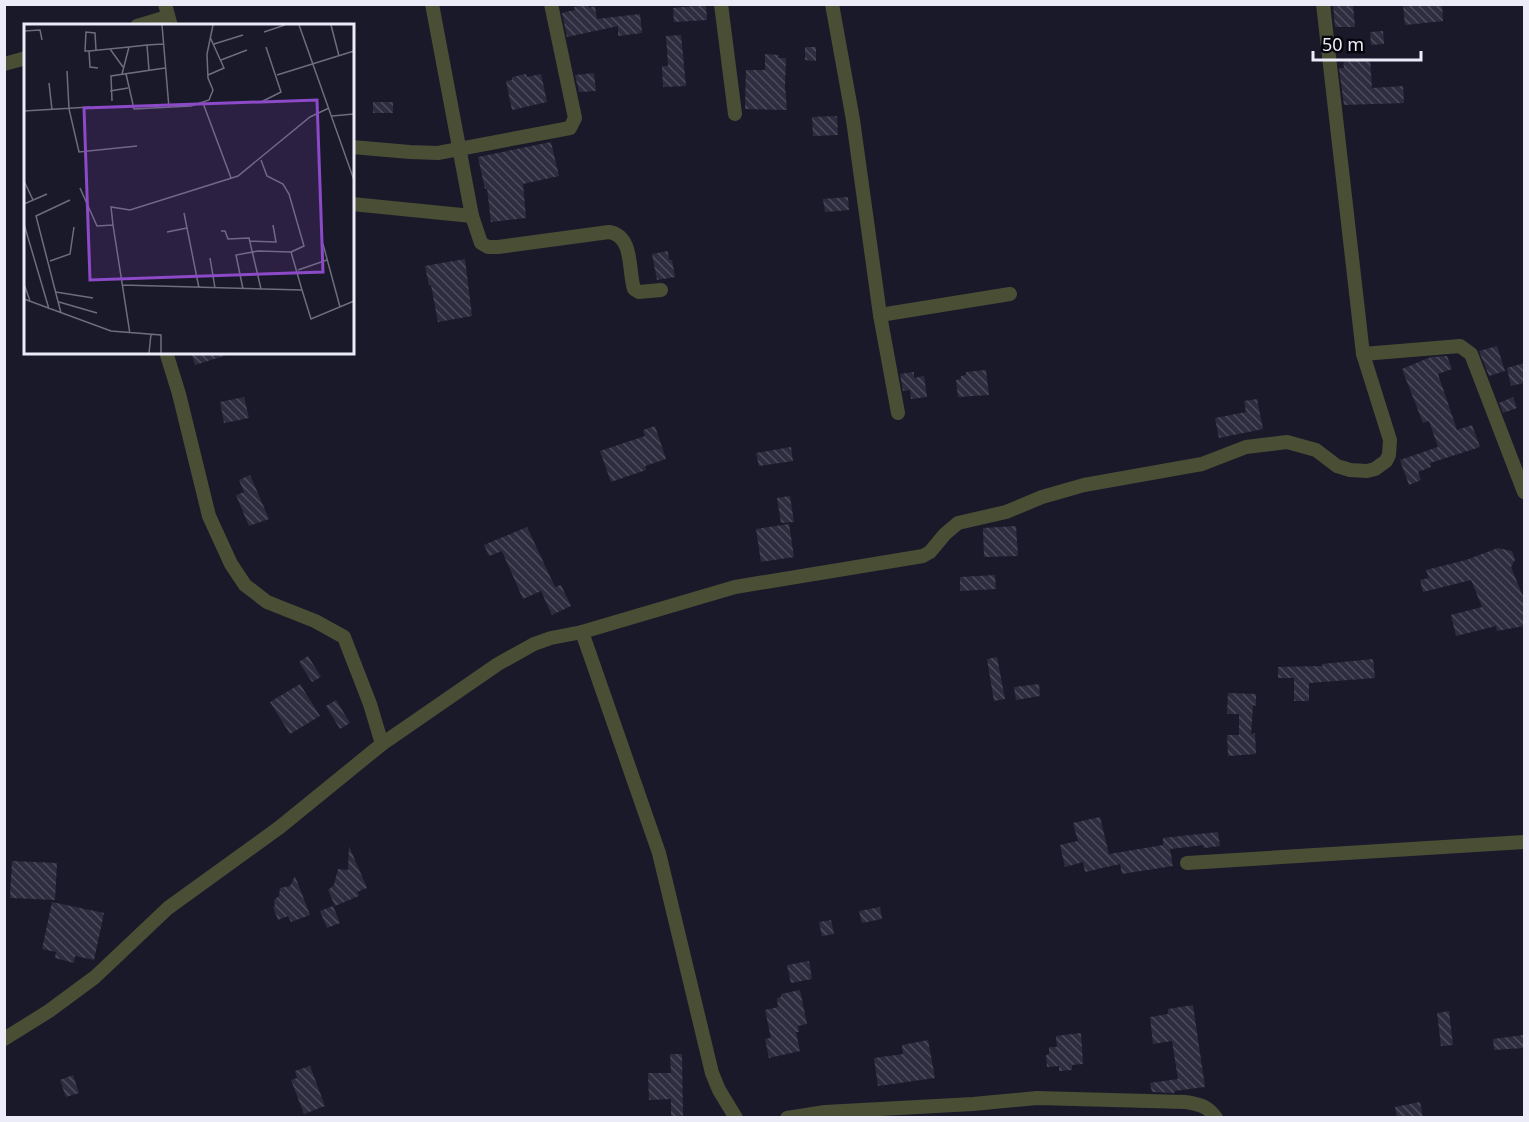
<svg xmlns="http://www.w3.org/2000/svg" width="1529" height="1122" viewBox="0 0 1529 1122" font-family="'Noto Sans',sans-serif">
	<style>
		.building { fill: url(#building-back-hatch) }
		.lines { fill: none; stroke-linecap: round; stroke-linejoin: round }
		.minor { stroke: #4a4e35; stroke-width: 14 }
		.inset-road { fill: none; stroke: #6e6d7d; stroke-width: 1.5 }
		.view { fill: #8c49c8; fill-opacity: 0.15; stroke: #8c49c8; stroke-width: 3 }
		.inset-edge { fill: none; stroke: #ececf9; stroke-width: 3 }
	</style>
	<defs>
		<pattern id="building-back-hatch" width="6" height="6" patternUnits="userSpaceOnUse" patternTransform="scale(1.5)"><rect width="6" height="6" fill="#2e2d40"/><path d="M-1 5l2 2M0 0l6 6M5-1l2 2" fill="none" stroke="#4c4c5c"/></pattern>
	</defs>
	<rect width="100%" height="100%" fill="#1a192a"/>
	<!-- building -->
	<g class="building">
		<polygon points="588,4 589,8 595,6 597,19 640,14 642,33 618,36 618,26 567,37 562,13 575,10 574,7"/>
		<polygon points="1333,4 1353,4 1355,27 1335,27"/>
		<polygon points="1403,4 1442,4 1443,21 1405,25"/>
		<polygon points="706,5 707,20 674,22 673,8"/>
		<polygon points="1383,31 1384,44 1371,45 1370,32"/>
		<polygon points="681,35 686,86 663,87 662,66 668,66 666,36"/>
		<polygon points="805,47 816,47 816,61 805,60"/>
		<polygon points="765,54 779,55 778,58 786,58 785,86 787,110 745,109 746,70 765,70"/>
		<polygon points="1370,58 1372,88 1403,86 1404,103 1344,105 1339,68 1344,68 1343,59"/>
		<polygon points="594,73 596,91 579,92 575,75"/>
		<polygon points="526,74 527,77 541,74 547,102 512,110 506,81 512,80 512,77"/>
		<rect x="373" y="102" width="20" height="11"/>
		<polygon points="837,116 838,135 813,136 812,117"/>
		<polygon points="551,142 559,176 523,184 526,218 491,222 487,188 485,189 478,157"/>
		<polygon points="848,197 849,210 825,212 823,199"/>
		<polygon points="668,251 669,260 672,260 675,277 657,280 652,254"/>
		<polygon points="465,259 472,316 438,322 431,285 429,285 425,266"/>
		<polygon points="1497,346 1505,371 1489,376 1479,351"/>
		<polygon points="191,352 227,352 227,355 195,365"/>
		<polygon points="1447,356 1452,369 1438,374 1457,430 1472,425 1480,447 1430,463 1431,467 1418,472 1421,480 1409,485 1400,460 1438,447 1429,421 1423,423 1402,369 1431,357"/>
		<polygon points="1524,363 1524,383 1511,386 1507,368"/>
		<polygon points="986,370 989,395 958,397 956,380 961,379 961,376 966,375 966,372"/>
		<polygon points="914,372 914,378 924,376 927,397 911,399 910,390 903,391 900,374"/>
		<polygon points="244,397 249,418 224,423 220,402"/>
		<polygon points="1513,397 1517,408 1503,413 1499,403"/>
		<polygon points="1257,399 1263,429 1219,438 1215,418 1246,412 1244,401"/>
		<polygon points="655,426 666,459 645,466 646,470 611,482 600,451 645,436 643,430"/>
		<polygon points="791,447 793,461 759,466 756,453"/>
		<polygon points="250,475 269,519 249,526 236,495 244,492 239,480"/>
		<polygon points="790,496 794,522 781,523 777,498"/>
		<polygon points="789,524 794,557 761,562 756,529"/>
		<polygon points="1016,526 1018,556 984,557 983,528"/>
		<polygon points="527,527 555,587 561,585 571,606 552,615 541,591 523,599 502,551 489,556 484,545"/>
		<polygon points="1498,548 1512,551 1515,560 1511,567 1524,599 1524,626 1497,631 1496,626 1456,636 1451,615 1482,607 1471,580 1423,592 1420,580 1429,578 1426,570 1466,560"/>
		<polygon points="995,575 996,589 960,591 960,577"/>
		<polygon points="308,656 321,677 312,682 299,662"/>
		<polygon points="997,657 1005,699 994,701 987,659"/>
		<polygon points="1373,659 1375,678 1309,683 1309,701 1294,701 1294,678 1278,678 1278,667 1323,666 1322,664"/>
		<polygon points="300,684 320,716 290,734 270,702"/>
		<polygon points="1039,684 1040,696 1016,700 1014,687"/>
		<polygon points="1228,693 1256,694 1256,706 1253,705 1251,734 1255,733 1256,754 1228,756 1227,735 1239,735 1239,714 1227,714"/>
		<polygon points="336,700 350,723 340,729 326,706"/>
		<polygon points="1100,817 1109,854 1163,845 1163,838 1218,832 1220,846 1204,848 1203,845 1170,849 1173,866 1122,874 1120,864 1085,872 1083,862 1065,867 1060,845 1078,841 1073,823"/>
		<polygon points="349,846 367,888 357,892 359,896 335,906 328,890 334,885 338,869 348,870"/>
		<polygon points="12,861 57,863 55,900 10,898"/>
		<polygon points="295,876 310,915 291,922 288,916 278,920 273,907 275,906 274,900 279,896 280,888 290,886"/>
		<polygon points="52,902 104,913 94,960 75,956 74,963 55,958 56,952 42,949"/>
		<polygon points="333,906 340,923 327,928 320,911"/>
		<polygon points="880,907 882,919 862,923 859,911"/>
		<polygon points="831,920 834,934 822,936 819,922"/>
		<polygon points="809,961 812,979 791,983 787,965"/>
		<polygon points="800,990 807,1024 798,1026 799,1032 796,1032 800,1051 769,1058 765,1039 771,1038 765,1010 778,1007 777,998 781,997 781,994"/>
		<polygon points="1193,1005 1205,1087 1175,1091 1174,1093 1152,1092 1150,1083 1178,1079 1172,1041 1153,1044 1150,1017 1168,1014 1168,1009"/>
		<polygon points="1449,1011 1453,1045 1441,1046 1437,1013"/>
		<polygon points="1081,1033 1083,1064 1072,1065 1072,1070 1059,1071 1059,1066 1047,1067 1046,1055 1049,1054 1049,1047 1057,1047 1056,1036"/>
		<polygon points="1524,1035 1524,1048 1494,1050 1493,1039"/>
		<polygon points="928,1040 935,1078 878,1086 874,1058 903,1054 902,1045"/>
		<polygon points="670,1054 682,1054 683,1118 671,1118 671,1099 649,1100 648,1073 671,1073"/>
		<polygon points="310,1066 325,1106 304,1114 291,1080 297,1078 295,1071"/>
		<polygon points="73,1075 79,1093 66,1097 60,1080"/>
		<polygon points="1420,1102 1423,1118 1397,1118 1395,1107"/>
	</g>
	<g class="lines">
		<!-- minor -->
		<g class="minor">
			<polyline points="165,4 171,26"/>
			<path d="M432 4 472 216 481 243 488 247H498L609 232C634 236 628 270 634 289L639 292 661 290"/>
			<polyline points="721,4 735,114"/>
			<polyline points="832,4 853,120 880,315 898,413"/>
			<polyline points="1323,4 1363,354 1460,346 1471,354 1524,492"/>
			<polyline points="137,26 167,17"/>
			<polyline points="4,64 26,58"/>
			<polyline points="352,147 410,152 438,153 570,128 575,118 551,4"/>
			<polyline points="352,204 472,216"/>
			<polyline points="880,315 1010,294"/>
			<polyline points="166,352 179,394 209,516 231,564 245,585 267,602 315,621 344,637 370,704 382,744"/>
			<polyline points="582,632 659,853 712,1073 719,1090 736,1118"/>
			<polyline points="1187,863 1524,842"/>
			<polyline points="4,1039 49,1011 95,977 168,908 280,827 382,744 498,664 534,644 551,638 582,632 735,587 923,556 930,552 945,534 958,523 1006,512 1042,497 1084,485 1202,464 1246,447 1287,442 1316,450 1337,466 1350,470 1367,471 1375,469 1386,461 1389,455 1390,440 1363,354"/>
			<path d="M787 1118 825 1112 973 1104 1037 1098 1185 1102C1199 1104 1208 1106 1216 1118"/>
		</g>
	</g>
	<!-- overview -->
	<g transform="translate(24 24)">
		<rect width="330" height="330" fill="#1a192a"/>
		<path class="inset-road" d="M138 1 145 84M275 1 330 156M307 1 315 32M0 7 16 6 18 16M240 8 261 1M190 20 219 11M123 21 125 46M86 25 99 43M72 26 71 9 62 8 61 27H65L105 23 123 21 139 20M65 27 66 43 74 44M197 36 223 26M43 47 45 85 55 128 113 122M98 50 105 23M102 50 110 85 167 82 185 76 189 66 184 54 183 30 189 1M184 51 200 44 186 13M253 51 330 27M25 59 28 86M86 67 104 64M88 77 87 52 141 44M239 77 257 68 242 23M179 79 207 154M0 87 66 83M308 92 330 90M237 136 243 152 259 160 265 170 280 222 267 228 278 266M0 157 9 176M56 164 73 202 89 201 106 310M0 180 23 170M160 189 175 264M0 200 25 285M89 201 87 183 106 186 214 152 286 93 305 84M197 207H201L204 215 225 214 237 265M143 208 163 204M226 217 252 218 249 201M299 220 316 283M186 234 191 264M26 237 46 230 50 203M274 246 303 236M0 260 6 277M98 261 278 266 287 295 330 277M219 265 212 231 234 227 267 228M32 268 69 274M0 275 87 307 137 311V329M35 278 73 289M37 289 12 192 46 176M125 329 127 310"/>
		<path class="view" d="M293 76 299 248 66 256 60 84Z"/>
		<rect width="330" height="330" class="inset-edge"/>
	</g>
	<!-- border -->
	<rect width="1529" height="1122" fill="none" stroke="#ececf9" stroke-width="12"/>
	<!-- scale -->
	<path d="M1313 51v9h108v-9" fill="none" stroke="#ececf9" stroke-width="3"/>
	<text x="1322" y="51" font-size="18" fill="#ececf9" stroke="#06050c" stroke-width="4.5" paint-order="stroke">50 m</text>
</svg>
